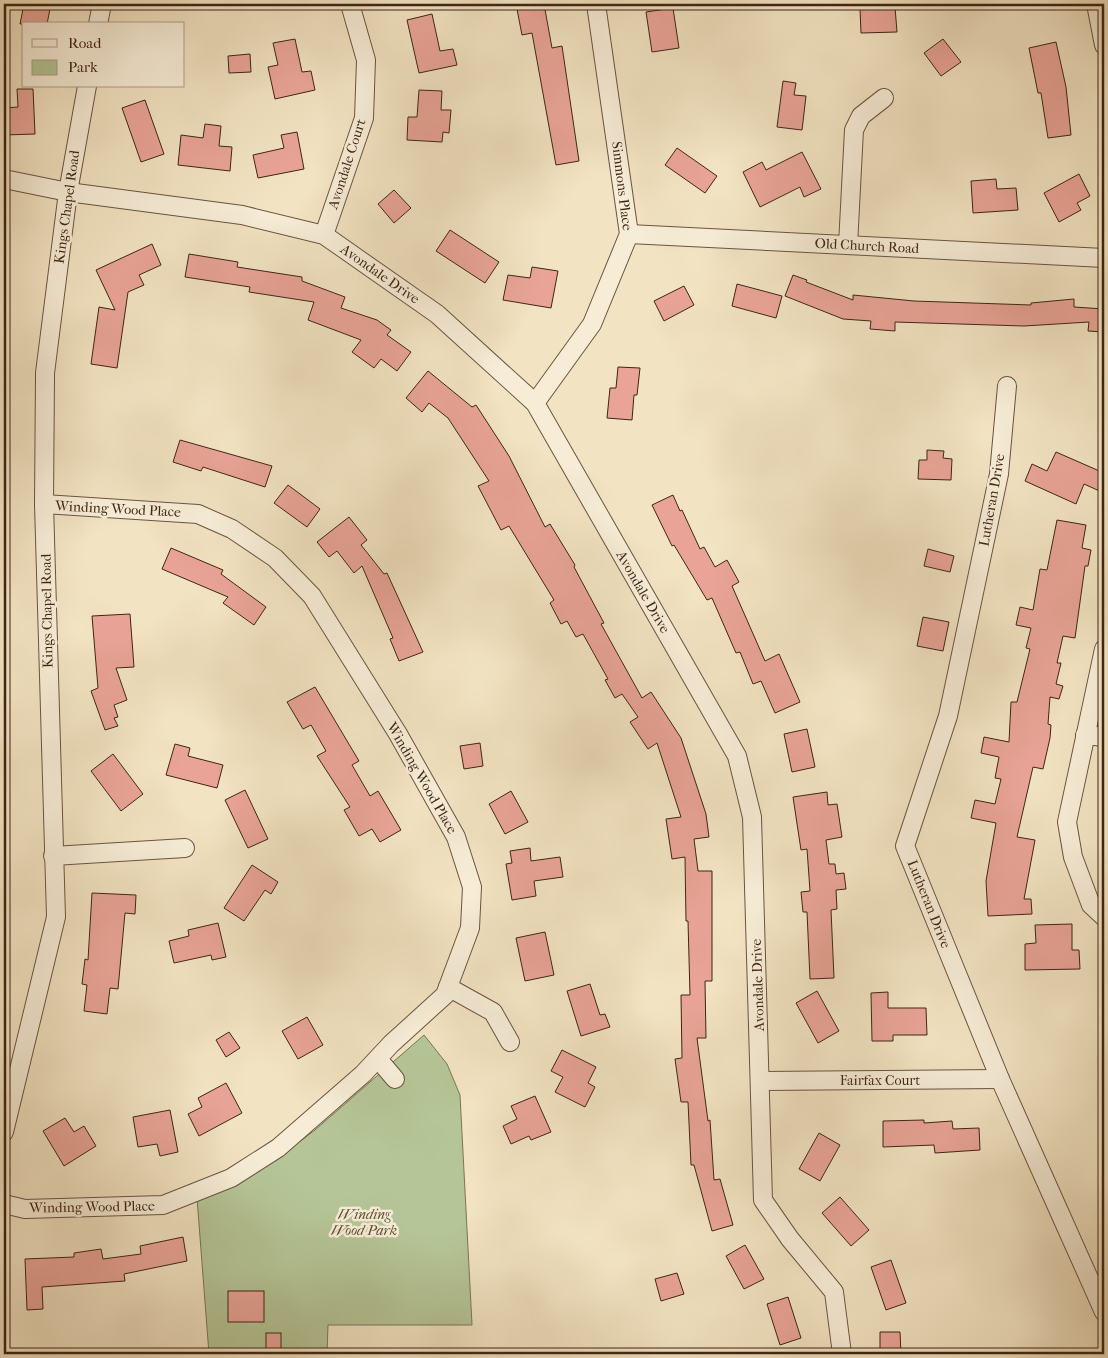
<svg xmlns="http://www.w3.org/2000/svg" width="1108" height="1358" viewBox="0 0 1108 1358" font-family="'IM FELL French Canon',serif">
	<style>
		.green { fill: #b5c597; stroke: #7a7556 }
		.building { fill: #e9a497; stroke: #3e2514 }
		.lines { fill: none; stroke-linecap: round; stroke-linejoin: round }
		.street-casing { stroke: #6b5440; stroke-width: 20 }
		.street { stroke: #f7edd7; stroke-width: 18 }
		.labels { text-anchor: middle; dominant-baseline: central; stroke-width: 5; stroke-linejoin: round; paint-order: stroke }
		.street-label { font-size: 14px; fill: #3e2514; stroke: #f7edd7 }
		.park-label { font-size: 14px; font-style: italic; fill: #5c4d35; stroke: #f7edd7 }
	</style>
	<rect width="100%" height="100%" fill="#f2e3c2"/>
	<filter id="stains"><feTurbulence type="fractalNoise" baseFrequency=".004" numOctaves="4"/><feColorMatrix values="0 0 0 0 .2 0 0 0 0 .09 0 0 0 0 .02 0 0 0 .5 -.17"/></filter>
	<radialGradient id="worn" r=".72"><stop offset=".6" stop-color="#630" stop-opacity="0"/><stop offset="1" stop-color="#630" stop-opacity=".3"/></radialGradient>
	<!-- green -->
	<polygon class="green" points="424,1035 447,1064 460,1095 472,1325 328,1325 327,1354 209,1354 197,1198 270,1164 315,1130"/>
	<!-- building -->
	<g class="building">
		<polygon points="24,4 51,4 47,24 20,24"/>
		<polygon points="516,4 544,4 552,48 562,46 579,161 556,165 532,33 522,35"/>
		<polygon points="895,7 897,32 861,33 860,9"/>
		<polygon points="673,8 679,48 652,52 646,12"/>
		<polygon points="432,14 440,51 453,49 457,65 419,73 407,20"/>
		<polygon points="295,39 302,72 311,71 315,90 275,99 268,67 278,65 273,43"/>
		<polygon points="943,39 961,62 941,76 924,53"/>
		<polygon points="1056,42 1066,87 1071,135 1048,138 1041,93 1038,93 1029,48"/>
		<polygon points="250,54 251,72 229,73 228,56"/>
		<polygon points="783,81 796,83 794,95 806,96 802,130 777,127"/>
		<polygon points="17,89 33,89 35,134 4,135 4,108 18,107"/>
		<polygon points="419,90 442,91 441,110 451,110 449,133 443,132 442,142 407,140 408,117 417,117"/>
		<polygon points="145,100 164,154 141,162 122,108"/>
		<polygon points="205,124 221,126 219,146 232,147 230,171 178,165 181,135 203,138"/>
		<polygon points="297,132 304,169 258,178 253,155 284,148 281,135"/>
		<polygon points="677,148 717,176 705,193 665,165"/>
		<polygon points="802,152 821,189 804,197 800,187 760,207 743,172 762,162 766,170"/>
		<polygon points="1079,174 1090,196 1077,203 1081,210 1059,222 1044,193"/>
		<polygon points="996,179 997,189 1016,188 1018,210 973,213 971,181"/>
		<polygon points="394,190 411,208 394,223 378,204"/>
		<polygon points="450,230 499,262 485,283 436,251"/>
		<polygon points="152,244 161,265 139,275 144,285 128,292 117,368 91,364 99,307 115,310 96,270"/>
		<polygon points="189,254 238,262 237,267 302,277 302,281 345,297 341,308 377,320 391,330 387,335 411,352 397,371 381,359 374,368 352,352 361,340 308,320 314,302 249,292 250,287 185,277"/>
		<polygon points="532,267 558,271 551,308 503,300 508,275 530,278"/>
		<polygon points="793,275 807,280 806,282 853,300 853,295 914,301 1031,305 1031,303 1074,299 1074,307 1104,309 1104,332 1088,331 1089,322 1024,326 895,322 895,331 870,329 871,321 843,319 785,296"/>
		<polygon points="737,284 782,296 776,318 732,306"/>
		<polygon points="684,286 694,305 664,321 654,301"/>
		<polygon points="618,367 640,368 637,395 634,395 632,420 607,418 610,388 616,388"/>
		<polygon points="428,371 472,407 476,405 509,456 545,527 550,524 575,565 574,567 604,623 601,624 642,698 651,692 681,738 706,814 709,837 694,839 698,871 712,871 712,981 705,981 706,1038 697,1038 708,1121 710,1120 714,1180 720,1179 733,1225 712,1231 694,1165 691,1165 688,1102 681,1102 675,1059 682,1058 681,995 690,995 688,921 686,921 685,857 672,859 666,819 681,817 657,743 648,749 630,722 638,717 622,694 615,698 605,680 608,679 583,634 576,637 567,621 561,624 550,603 554,600 509,526 501,530 478,486 489,481 448,418 429,403 422,412 406,398"/>
		<polygon points="180,440 272,466 265,487 203,467 201,471 173,462"/>
		<polygon points="927,450 944,451 943,458 952,459 951,480 918,479 919,460 927,460"/>
		<polygon points="1056,452 1104,473 1104,493 1084,484 1076,504 1025,481 1032,464 1047,471"/>
		<polygon points="288,485 320,509 307,527 274,503"/>
		<polygon points="673,495 680,511 682,510 700,549 704,547 715,567 727,560 739,582 732,586 765,661 779,654 800,702 775,713 761,681 753,684 740,652 736,653 712,598 707,600 674,545 672,546 652,505"/>
		<polygon points="349,517 367,540 361,545 384,574 387,573 423,652 399,661 390,639 393,638 362,566 354,573 337,551 329,557 317,542"/>
		<polygon points="1057,520 1086,525 1082,548 1091,550 1088,566 1085,566 1075,638 1063,636 1057,663 1061,663 1056,684 1063,686 1059,699 1050,697 1048,724 1051,725 1050,738 1043,769 1033,767 1017,837 1035,840 1024,899 1031,899 1032,914 988,916 986,881 996,823 971,818 975,800 995,804 1001,779 995,778 999,757 981,753 984,737 1009,742 1011,702 1017,702 1030,649 1026,648 1031,628 1016,625 1020,607 1033,610 1040,569 1047,570"/>
		<polygon points="171,548 223,570 221,574 266,607 254,625 223,603 228,597 162,569"/>
		<polygon points="928,549 954,556 950,572 924,566"/>
		<polygon points="130,614 134,667 116,668 127,700 114,705 118,717 114,718 118,726 105,730 91,691 98,688 92,616"/>
		<polygon points="923,617 949,622 943,651 917,646"/>
		<polygon points="315,687 359,761 352,765 370,796 378,791 401,830 380,842 372,829 359,836 344,810 350,807 317,756 326,751 311,725 303,729 287,702"/>
		<polygon points="807,729 815,767 792,772 784,734"/>
		<polygon points="480,743 483,766 464,769 460,746"/>
		<polygon points="175,744 190,748 188,756 223,765 217,788 166,775"/>
		<polygon points="113,754 143,794 121,811 91,771"/>
		<polygon points="245,790 268,839 248,848 225,800"/>
		<polygon points="511,791 528,822 505,834 489,804"/>
		<polygon points="827,792 828,805 837,804 842,837 826,840 829,864 835,864 836,874 844,873 846,889 836,890 837,909 831,910 834,978 810,979 807,912 803,912 801,892 810,891 807,849 801,850 793,797"/>
		<polygon points="530,848 531,861 560,857 563,877 534,881 536,896 512,900 506,864 512,863 510,851"/>
		<polygon points="252,865 278,882 271,894 265,890 244,921 224,908"/>
		<polygon points="92,893 136,895 135,914 125,913 118,989 110,988 107,1014 84,1011 87,985 82,984 85,959 88,960"/>
		<polygon points="218,923 226,957 212,960 211,955 174,963 169,941 189,936 188,930"/>
		<polygon points="1072,924 1072,950 1079,950 1080,969 1025,970 1025,944 1036,943 1035,925"/>
		<polygon points="545,932 554,975 525,981 516,938"/>
		<polygon points="590,984 600,1015 605,1014 610,1027 581,1036 567,991"/>
		<polygon points="817,991 839,1031 818,1043 796,1003"/>
		<polygon points="888,992 888,1008 926,1008 927,1035 893,1035 893,1041 872,1041 871,993"/>
		<polygon points="307,1017 323,1045 298,1059 282,1031"/>
		<polygon points="229,1032 240,1048 226,1057 216,1040"/>
		<polygon points="562,1050 596,1067 588,1083 595,1087 585,1107 555,1092 563,1077 551,1071"/>
		<polygon points="226,1083 242,1113 199,1136 188,1114 202,1107 198,1098"/>
		<polygon points="535,1096 551,1132 531,1140 529,1136 511,1144 503,1126 517,1119 511,1106"/>
		<polygon points="170,1110 178,1152 160,1156 157,1144 138,1147 133,1117"/>
		<polygon points="65,1118 74,1132 84,1126 96,1146 64,1166 43,1131"/>
		<polygon points="924,1120 924,1123 952,1121 953,1129 979,1128 980,1150 935,1153 934,1145 883,1147 883,1121"/>
		<polygon points="819,1133 840,1145 820,1181 799,1169"/>
		<polygon points="840,1197 869,1230 851,1246 822,1213"/>
		<polygon points="183,1237 187,1261 124,1274 125,1281 42,1287 43,1309 27,1310 25,1259 74,1257 74,1253 101,1249 103,1259 141,1254 140,1246"/>
		<polygon points="745,1245 764,1279 744,1289 726,1256"/>
		<polygon points="891,1260 906,1303 886,1310 871,1267"/>
		<polygon points="677,1273 684,1294 661,1301 655,1279"/>
		<rect x="228" y="1291" width="36" height="31"/>
		<polygon points="788,1297 801,1338 780,1345 767,1304"/>
		<polygon points="880,1332 900,1332 901,1354 880,1354"/>
		<rect x="266" y="1333" width="15" height="21"/>
	</g>
	<g class="lines">
		<defs>
			<g id="street">
				<polyline points="1096,4 1104,45"/>
				<polyline points="98,24 102,4"/>
				<polyline points="4,179 68,192 242,215 324,235 437,314 535,403 737,756 752,817 763,1200 790,1239 834,1292 842,1354"/>
				<polyline points="629,234 1104,258"/>
				<polyline points="324,235 364,118 366,60 350,4"/>
				<polyline points="848,245 854,130 861,116 884,98"/>
				<polyline points="1007,386 999,474 948,716 905,846 1000,1079 1104,1312"/>
				<polyline points="535,403 592,324 629,234 596,4"/>
				<polyline points="1104,649 1067,822 1073,857 1091,905 1104,917"/>
				<polyline points="1085,735 1104,737"/>
				<polyline points="53,856 185,848"/>
				<polyline points="448,987 493,1012 510,1042"/>
				<polyline points="378,1059 395,1079"/>
				<polyline points="761,1081 1000,1079"/>
				<polyline points="4,1132 56,917 44,504 45,373 68,192 87,86"/>
				<polyline points="4,1204 25,1209 163,1205 231,1178 278,1148 363,1074 391,1044 445,995 470,928 472,887 456,837 398,734 312,596 275,558 232,529 198,514 44,504"/>
			</g>
		</defs>
		<!-- street casing -->
		<use href="#street" class="street-casing"/>
		<!-- street -->
		<use href="#street" class="street"/>
	</g>
	<g class="labels">
		<!-- street labels -->
		<g class="street-label">
			<text transform="translate(347 164) rotate(-72)">Avondale Court</text>
			<text transform="translate(622 186) rotate(83)">Simmons Place</text>
			<text transform="translate(67 207) rotate(-82)">Kings Chapel Road</text>
			<text transform="translate(867 246) rotate(3)">Old Church Road</text>
			<text transform="translate(380 274) rotate(35)">Avondale Drive</text>
			<text transform="translate(992 500) rotate(-80)">Lutheran Drive</text>
			<text transform="translate(118 509) rotate(3)">Winding Wood Place</text>
			<text transform="translate(643 592) rotate(60)">Avondale Drive</text>
			<text transform="translate(47 611) rotate(-91)">Kings Chapel Road</text>
			<text transform="translate(422 778) rotate(60)">Winding Wood Place</text>
			<text transform="translate(929 904) rotate(68)">Lutheran Drive</text>
			<text transform="translate(758 985) rotate(-92)">Avondale Drive</text>
			<text x="880" y="1080">Fairfax Court</text>
			<text transform="translate(92 1207) rotate(-1)">Winding Wood Place</text>
		</g>
		<!-- park labels -->
		<g class="park-label">
			<text x="364" y="1214">Winding<tspan x="364" dy="16">Wood Park</tspan></text>
		</g>
	</g>
	<!-- margin -->
	<rect width="1108" height="1358" fill="none" stroke="#f2e3c2" stroke-width="20"/>
	<rect x="5" y="5" width="1098" height="1348" fill="none" stroke="#3e2514" stroke-width="2.5"/>
	<rect x="10" y="10" width="1088" height="1338" fill="none" stroke="#3e2514"/>
	<!-- legend -->
	<rect x="22" y="22" width="162" height="65" fill="#f7edd7" stroke="#ad9d89"/>
	<rect x="32" y="39" width="25" height="8" fill="#f7edd7" stroke="#ad9d89"/>
	<text x="68" y="48" font-size="15" fill="#3e2514">Road</text>
	<rect x="32" y="60" width="25" height="15" fill="#b5c597" stroke="#ad9d89"/>
	<text x="68" y="72" font-size="15" fill="#3e2514">Park</text>
	<rect width="100%" height="100%" filter="url(#stains)"/>
	<rect width="100%" height="100%" fill="url(#worn)"/>
</svg>
